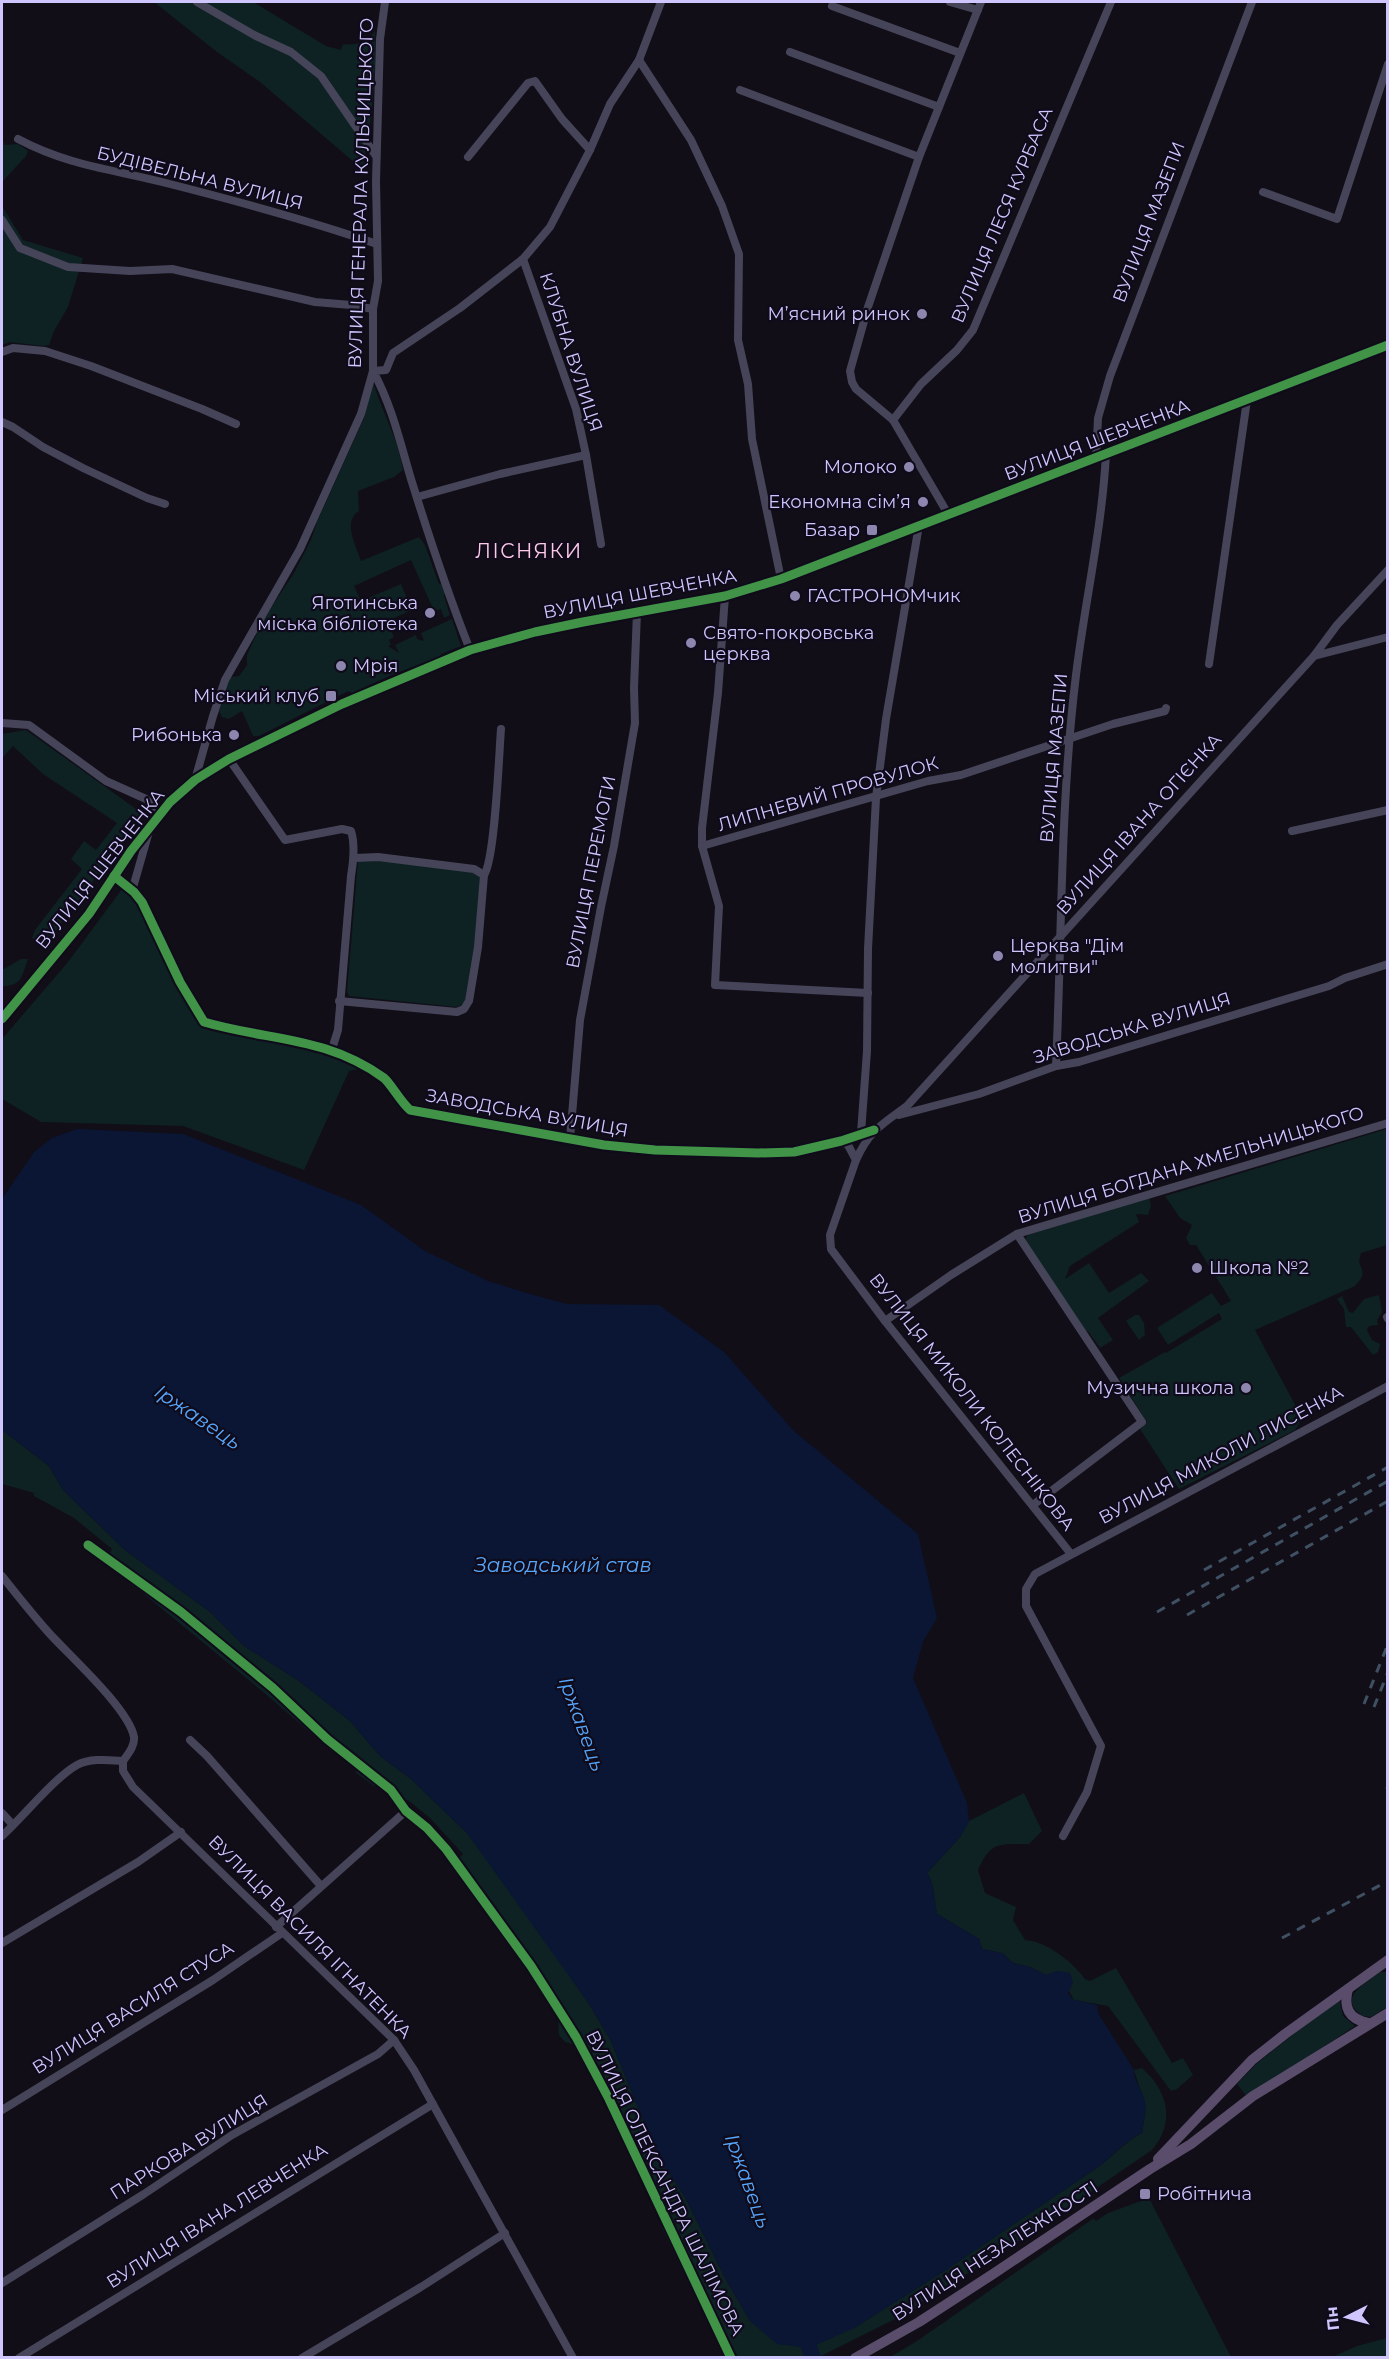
<svg xmlns="http://www.w3.org/2000/svg" width="1389" height="2359" viewBox="0 0 1389 2359" font-family="Montserrat,sans-serif">
	<style>
		.green { fill: #0e2123 }
		.water { fill: #0a1633 }
		.lines { fill: none; stroke-linecap: round; stroke-linejoin: round }
		.river { stroke: #0a1633; stroke-width: 16 }
		.minor { stroke: #464459; stroke-width: 8 }
		.major { stroke: #5a4c6b; stroke-width: 10 }
		.rail { stroke: #3f5062; stroke-width: 3; stroke-dasharray: 9 8; stroke-linecap: butt }
		.cycleway-casing { stroke: #0f0b1b; stroke-width: 13 }
		.cycleway { stroke: #419447; stroke-width: 9 }
		.poi-dot { fill: #8d86ae; stroke: #0f0b1b; stroke-width: 2 }
		.labels { text-anchor: middle; dominant-baseline: central; stroke-width: 4.5; stroke-linejoin: round; paint-order: stroke }
		.street-label { font-size: 18px; fill: #d0c6fe; stroke: #0f0b1b }
		.poi-label { font-size: 18px; fill: #d0c6fe; stroke: #0f0b1b; text-anchor: end }
		.neighbourhood-label { font-size: 20px; letter-spacing: 1.5px; fill: #fec8e7; stroke: #0f0b1b }
		.water-label { font-size: 20px; font-style: italic; fill: #56a6fc; stroke: #0f0b1b }
	</style>
	<rect width="100%" height="100%" fill="#110e18"/>
	<!-- green -->
	<g class="green">
		<path d="M154 2H253L326 46 341 50 343 44C354 46 371 42 375 30 377 79 370 129 362 178L361 168 260 82 217 52Z"/>
		<polygon points="2,140 5,145 18,144 28,151 26,156 2,182"/>
		<polygon points="2,206 23,240 83,258 68,307 54,331 49,345 44,346 9,342 2,345"/>
		<path d="M373 382C382 412 398 438 403 470L394 477 358 491 359 511C342 522 356 545 361 561L419 537 425 545 439 584 444 585 446 592 444 596 450 615 444 618 441 609 434 611 411 560 354 586 361 601 401 584 412 610 387 621 394 637 389 640 391 645 388 646 399 653 395 645 416 635 417 639 424 641 421 633 452 619 461 646 441 654 440 657 394 674 352 693 348 691 259 736H253L242 711 229 719 222 717 219 711 229 677 239 676 247 665V655L263 620 294 573 311 540 317 522 365 416 368 397Z"/>
		<polygon points="26,730 143,814 52,936 39,942 32,938 35,930 82,869 71,859 84,841 96,850 117,823 43,774 13,746 2,758 2,734"/>
		<polygon points="372,860 470,871 480,876 475,945 465,1003 457,1007 349,996 347,992 358,861"/>
		<polygon points="125,885 132,891 204,1022 306,1042 364,1068 349,1071 304,1170 183,1126 41,1122 2,1099 2,1039 68,962"/>
		<path d="M21 959H28C22 976 22 986 2 986V970Z"/>
		<path d="M1387 1129V1245L1361 1253 1359 1262C1364 1273 1364 1276 1355 1286L1255 1330 1301 1416 1299 1424 1295 1430 1179 1489 1140 1429 1147 1422 1119 1378 1165 1352 1166 1353 1222 1319 1219 1313 1168 1345 1157 1328 1212 1293 1221 1306 1231 1301 1196 1245H1190L1186 1238 1192 1225 1180 1218 1165 1196Z"/>
		<polygon points="1149,1196 1151,1206 1148,1215 1136,1214 1139,1222 1070,1266 1065,1279 1089,1263 1109,1293 1141,1273 1149,1281 1098,1318 1113,1340 1100,1348 1088,1331 1081,1333 1023,1245 1028,1234"/>
		<polygon points="1379,1295 1382,1312 1377,1320 1378,1325 1369,1326 1367,1330 1372,1340 1380,1344 1378,1352 1373,1355 1351,1327 1346,1327 1344,1309 1337,1299 1342,1296 1349,1312 1353,1313 1364,1299"/>
		<polygon points="1135,1315 1139,1315 1144,1323 1145,1335 1139,1340 1126,1321"/>
		<path d="M2 1430 49 1466 63 1490 125 1550 209 1611 244 1646 299 1681 350 1721 380 1756 411 1779 467 1833 542 1935 589 2004 611 2041 659 2159 684 2195 724 2276 750 2321 854 2328 946 2270 1098 2167C1112 2157 1127 2140 1142 2133L1146 2108 1134 2070 1142 2068C1168 2091 1176 2122 1152 2150L1016 2243 925 2300 913 2310 819 2357H725L662 2228 671 2221 579 2046 565 2042 559 2035 558 2014 523 1963 526 1955 518 1945 511 1948 508 1940 454 1871V1863L463 1854 431 1819 408 1800 404 1801C395 1795 395 1783 383 1779L378 1786H374L356 1773 359 1757 346 1747 334 1753 262 1691 105 1562 112 1549 74 1518 34 1496V1493L2 1484Z"/>
		<path d="M1024 1793 1042 1831 1029 1844C999 1844 991 1841 978 1870L985 1893 1016 1907 1013 1920 1025 1940C1046 1941 1073 1962 1085 1979L1090 1981 1116 1968 1172 2063 1183 2058 1193 2075 1177 2089 1171 2091 1108 2006 1074 2000 1058 1971 1046 1975 1030 1967 1013 1963 1002 1953 982 1949 979 1939 937 1914C934 1899 935 1885 927 1873L960 1837 969 1821Z"/>
		<path d="M1380 1972H1387V2007L1371 2017 1363 2016C1336 1998 1365 1984 1380 1972Z"/>
		<polygon points="1339,1998 1343,2016 1355,2026 1247,2097 1237,2084 1256,2064"/>
		<polygon points="1149,2198 1231,2357 890,2357 917,2341 1094,2218 1096,2221 1108,2213"/>
		<polygon points="1387,2338 1387,2357 1332,2357 1357,2346"/>
	</g>
	<!-- water -->
	<path class="water" d="M77 1129 183 1134 361 1205 425 1251 488 1281 530 1294 567 1304 659 1305 724 1352 794 1431 918 1534 937 1618 923 1642 913 1678 967 1803 969 1821 960 1837 927 1873C935 1885 934 1899 937 1914L979 1939 982 1949 1002 1953 1013 1963 1030 1967 1046 1975 1057 1971 1070 1973 1073 1983 1068 1993 1074 2000 1097 2005 1098 2013 1134 2070 1135 2078 1144 2097 1146 2108 1142 2133C1127 2139 1112 2157 1098 2167L946 2270 854 2328 809 2348 777 2344 750 2321 724 2276 684 2195 659 2159 611 2041 589 2004 467 1833 411 1779 380 1756 350 1721 299 1681 244 1646 209 1611 125 1550 63 1490 49 1466 2 1430V1199L34 1152 52 1138Z"/>
	<g class="lines">
		<!-- river -->
		<polyline class="river" points="802,2328 813,2358"/>
		<!-- minor -->
		<g class="minor">
			<polyline points="197,2 256,36 291,52 321,76 376,156"/>
			<polyline points="950,2 978,10"/>
			<polyline points="832,6 960,53"/>
			<polyline points="790,52 939,107"/>
			<polyline points="639,60 691,140 722,206 739,254 738,340 748,384 752,439 781,579"/>
			<polyline points="740,90 919,157"/>
			<path d="M18 139C69 166 112 169 166 183 237 201 308 220 377 244"/>
			<polyline points="468,157 528,83 535,81 562,119 590,150"/>
			<polyline points="1263,192 1337,219 1388,64"/>
			<polyline points="2,220 20,248 68,267 130,271 172,269 315,302 351,305 373,309"/>
			<polyline points="523,259 576,409 586,455 601,544"/>
			<polyline points="2,352 13,348 45,351 91,366 202,409 236,424"/>
			<polyline points="893,420 856,389 852,382 850,371 868,307 919,157 981,2"/>
			<polyline points="2,422 13,427 43,447 83,468 147,498 165,504"/>
			<polyline points="1096,458 1098,418 1110,376 1252,2"/>
			<polyline points="417,497 500,474 586,455"/>
			<polyline points="948,514 893,420 921,384 957,350 973,330 1111,2"/>
			<polyline points="725,596 718,693 702,828 702,846 719,906 715,985 868,993"/>
			<path d="M470 650C448 594 429 537 411 479 400 442 392 406 373 371L386 370 393 353 460 308 523 259 550 227 590 150 610 104 639 60 661 2"/>
			<polyline points="1314,656 1388,637"/>
			<polyline points="1209,664 1247,400"/>
			<polyline points="2,723 29,725 106,781 146,799 161,812"/>
			<path d="M229 759 285 840 342 829 351 831C355 843 353 864 351 876L338 1030 332 1049"/>
			<polyline points="195,780 213,716 225,680 300,549 361,414 373,371 373,309 378,281 376,181 380,39 385,2"/>
			<polyline points="1292,831 1388,810"/>
			<polyline points="702,846 928,781 961,775 1113,724 1165,711 1166,708"/>
			<path d="M484 875C495 860 499 754 501 729"/>
			<path d="M114 876 134 892 142 902 180 982 204 1022C269 1041 326 1036 384 1078 391 1084 400 1101 410 1110L604 1145 655 1150 758 1153 794 1152 841 1141 874 1130"/>
			<polyline points="132,891 150,828"/>
			<polyline points="339,1001 457,1012 464,1009 469,1001 478,947 484,875 474,869 378,857 355,858"/>
			<polyline points="2,1019 89,914 131,851 170,802 195,780 229,759 342,704 470,650 535,632 583,622 725,596 781,579 1388,345"/>
			<path d="M1056 1066C1062 936 1060 805 1076 675 1085 601 1102 529 1106 454"/>
			<polyline points="899,1115 979,1094 1056,1066 1079,1062 1329,986 1345,978 1388,964"/>
			<polyline points="861,1133 867,1051 868,949 876,798 886,719 919,525"/>
			<polyline points="570,1139 580,1020 601,907 614,846 635,723 634,688 637,612"/>
			<polyline points="841,1141 848,1145 856,1160 830,1235 831,1249 885,1321 1071,1554"/>
			<path d="M856 1160C869 1131 882 1124 907 1106L1314 656 1337 625 1388 570"/>
			<polyline points="1017,1234 1142,1422 1033,1505"/>
			<polyline points="1387,1317 1388,1319"/>
			<polyline points="885,1321 951,1275 1017,1234 1388,1123"/>
			<polyline points="88,1545 181,1612 273,1688 327,1739 391,1790 406,1811 427,1828 446,1849 531,1966 576,2037 609,2099 731,2358"/>
			<path d="M2 1576C17 1595 33 1615 49 1633 70 1656 129 1709 134 1737 135 1746 128 1754 123 1761V1771L133 1787 394 2040 414 2070 573 2358"/>
			<polyline points="190,1740 207,1756 321,1886"/>
			<polyline points="2,1813 13,1825"/>
			<path d="M2 1836C23 1817 54 1778 77 1765 90 1758 108 1760 123 1761"/>
			<polyline points="1063,1836 1087,1792 1101,1746 1026,1606 1026,1589 1035,1574 1388,1386"/>
			<polyline points="276,1927 406,1811"/>
			<polyline points="2,1943 138,1862 181,1832"/>
			<polyline points="2,2110 213,1980 282,1933"/>
			<polyline points="2,2283 144,2194 232,2135 378,2054 394,2040"/>
			<polyline points="19,2358 433,2104"/>
			<polyline points="302,2358 421,2287 505,2233"/>
		</g>
		<!-- major -->
		<g class="major">
			<path d="M1348 1989C1343 2008 1349 2019 1368 2023"/>
			<polyline points="1158,2159 1252,2060 1285,2034 1388,1960"/>
			<polyline points="855,2358 919,2322 993,2274 1150,2169 1191,2144 1253,2096 1388,2013"/>
		</g>
		<!-- rail -->
		<g class="rail">
			<polyline points="1204,1570 1388,1467"/>
			<polyline points="1157,1612 1388,1481"/>
			<polyline points="1187,1615 1388,1501"/>
			<polyline points="1364,1704 1388,1644"/>
			<polyline points="1374,1707 1388,1672"/>
			<polyline points="1386,1789 1388,1788"/>
			<polyline points="1282,1938 1388,1881"/>
		</g>
		<defs>
			<g id="cycleway">
				<path d="M114 876 134 892 142 902 180 982 204 1022C269 1041 326 1036 384 1078 391 1084 400 1101 410 1110L604 1145 655 1150 758 1153 794 1152 841 1141 874 1130"/>
				<polyline points="2,1019 89,914 131,851 170,802 195,780 229,759 342,704 470,650 535,632 583,622 725,596 781,579 1388,345"/>
				<polyline points="88,1545 181,1612 273,1688 327,1739 391,1790 406,1811 427,1828 446,1849 531,1966 576,2037 609,2099 731,2358"/>
			</g>
		</defs>
		<!-- cycleway casing -->
		<use href="#cycleway" class="cycleway-casing"/>
		<!-- cycleway -->
		<use href="#cycleway" class="cycleway"/>
	</g>
	<!-- markers -->
	<g class="poi-dot">
		<circle cx="922" cy="314" r="6"/>
		<circle cx="909" cy="467" r="6"/>
		<circle cx="923" cy="502" r="6"/>
		<rect x="866" y="524" width="12" height="12" rx="3"/>
		<circle cx="795" cy="596" r="6"/>
		<circle cx="430" cy="613" r="6"/>
		<circle cx="691" cy="643" r="6"/>
		<circle cx="341" cy="666" r="6"/>
		<rect x="325" y="690" width="12" height="12" rx="3"/>
		<circle cx="234" cy="735" r="6"/>
		<circle cx="998" cy="956" r="6"/>
		<circle cx="1197" cy="1268" r="6"/>
		<circle cx="1246" cy="1388" r="6"/>
		<rect x="1139" y="2188" width="12" height="12" rx="3"/>
	</g>
	<g class="labels">
		<!-- street labels -->
		<g class="street-label">
			<text transform="translate(200 178) rotate(14)">БУДІВЕЛЬНА ВУЛИЦЯ</text>
			<text transform="translate(361 193) rotate(-88)">ВУЛИЦЯ ГЕНЕРАЛА КУЛЬЧИЦЬКОГО</text>
			<text transform="translate(1002 215) rotate(-67)">ВУЛИЦЯ ЛЕСЯ КУРБАСА</text>
			<text transform="translate(1149 222) rotate(-69)">ВУЛИЦЯ МАЗЕПИ</text>
			<text transform="translate(571 352) rotate(72)">КЛУБНА ВУЛИЦЯ</text>
			<text transform="translate(1097 440) rotate(-21)">ВУЛИЦЯ ШЕВЧЕНКА</text>
			<text transform="translate(640 594) rotate(-11)">ВУЛИЦЯ ШЕВЧЕНКА</text>
			<text transform="translate(1054 758) rotate(-85)">ВУЛИЦЯ МАЗЕПИ</text>
			<text transform="translate(828 794) rotate(-16)">ЛИПНЕВИЙ ПРОВУЛОК</text>
			<text transform="translate(1139 824) rotate(-48)">ВУЛИЦЯ ІВАНА ОГІЄНКА</text>
			<text transform="translate(100 869) rotate(-52)">ВУЛИЦЯ ШЕВЧЕНКА</text>
			<text transform="translate(591 872) rotate(-79)">ВУЛИЦЯ ПЕРЕМОГИ</text>
			<text transform="translate(1132 1028) rotate(-17)">ЗАВОДСЬКА ВУЛИЦЯ</text>
			<text transform="translate(527 1113) rotate(10)">ЗАВОДСЬКА ВУЛИЦЯ</text>
			<text transform="translate(1191 1165) rotate(-17)">ВУЛИЦЯ БОГДАНА ХМЕЛЬНИЦЬКОГО</text>
			<text transform="translate(972 1402) rotate(52)">ВУЛИЦЯ МИКОЛИ КОЛЕСНІКОВА</text>
			<text transform="translate(1221 1455) rotate(-28)">ВУЛИЦЯ МИКОЛИ ЛИСЕНКА</text>
			<text transform="translate(310 1937) rotate(45)">ВУЛИЦЯ ВАСИЛЯ ІГНАТЕНКА</text>
			<text transform="translate(133 2008) rotate(-32)">ВУЛИЦЯ ВАСИЛЯ СТУСА</text>
			<text transform="translate(189 2147) rotate(-32)">ПАРКОВА ВУЛИЦЯ</text>
			<text transform="translate(665 2183) rotate(64)">ВУЛИЦЯ ОЛЕКСАНДРА ШАЛІМОВА</text>
			<text transform="translate(217 2216) rotate(-32)">ВУЛИЦЯ ІВАНА ЛЕВЧЕНКА</text>
			<text transform="translate(995 2251) rotate(-33)">ВУЛИЦЯ НЕЗАЛЕЖНОСТІ</text>
		</g>
		<!-- poi labels -->
		<g class="poi-label">
			<text x="910" y="314">М’ясний ринок</text>
			<text x="897" y="467">Молоко</text>
			<text x="911" y="502">Економна сім’я</text>
			<text x="860" y="530">Базар</text>
			<text x="807" y="596" text-anchor="start">ГАСТРОНОМчик</text>
			<text x="418" y="603">Яготинська<tspan x="418" dy="21">міська бібліотека</tspan></text>
			<text x="703" y="633" text-anchor="start">Свято-покровська<tspan x="703" dy="21">церква</tspan></text>
			<text x="353" y="666" text-anchor="start">Мрія</text>
			<text x="319" y="696">Міський клуб</text>
			<text x="222" y="735">Рибонька</text>
			<text x="1010" y="946" text-anchor="start">Церква "Дім<tspan x="1010" dy="21">молитви"</tspan></text>
			<text x="1209" y="1268" text-anchor="start">Школа №2</text>
			<text x="1234" y="1388">Музична школа</text>
			<text x="1157" y="2194" text-anchor="start">Робітнича</text>
		</g>
		<!-- neighbourhood labels -->
		<g class="neighbourhood-label">
			<text x="529" y="551">ЛІСНЯКИ</text>
		</g>
		<!-- water labels -->
		<g class="water-label">
			<text transform="translate(198 1417) rotate(34)">Іржавець</text>
			<text x="563" y="1565">Заводський став</text>
			<text transform="translate(582 1724) rotate(70)">Іржавець</text>
			<text transform="translate(748 2181) rotate(70)">Іржавець</text>
		</g>
	</g>
	<!-- border -->
	<rect width="1389" height="2359" fill="none" stroke="#d0c6fe" stroke-width="6"/>
	<!-- north arrow -->
	<g transform="translate(1347 2317) rotate(264)" stroke="#0f0b1b" stroke-width="4.5" paint-order="stroke">
	<path d="M0-4.5L10 22L0 15L-10 22Z" fill="#d0c6fe"/>
	<text y="-9" font-size="16" font-weight="bold" text-anchor="middle" fill="#d0c6fe">Пн</text>
	</g>
</svg>
